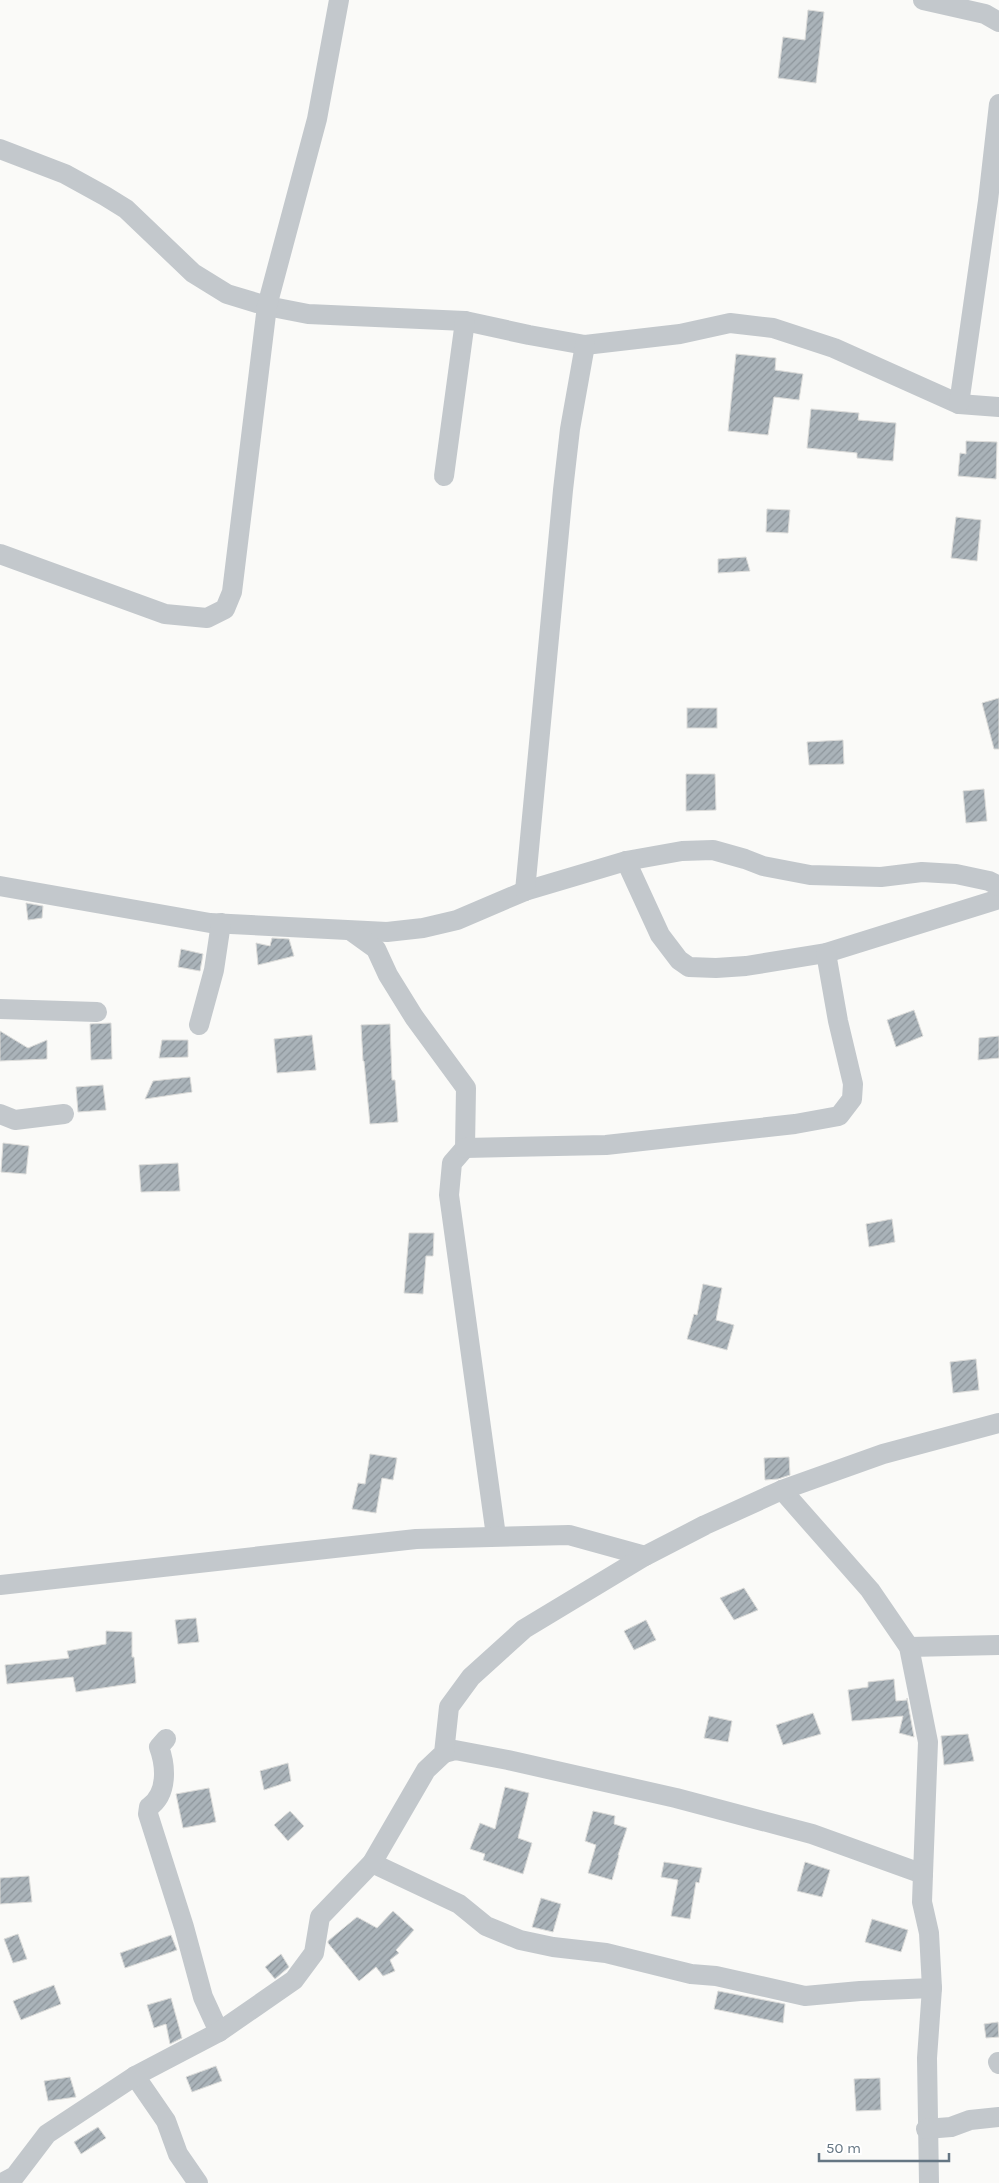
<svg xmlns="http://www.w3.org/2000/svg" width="999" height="2183" viewBox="0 0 999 2183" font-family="Karla,sans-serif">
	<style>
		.building { fill: url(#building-hatch); stroke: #dcdcda }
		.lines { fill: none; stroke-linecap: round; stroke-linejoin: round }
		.street { stroke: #c3c8cc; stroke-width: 20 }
	</style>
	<defs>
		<pattern id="building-hatch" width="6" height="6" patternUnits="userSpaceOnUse" patternTransform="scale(1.25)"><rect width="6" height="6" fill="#aab3b9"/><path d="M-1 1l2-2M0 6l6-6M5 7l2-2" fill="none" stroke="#8e969c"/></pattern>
	</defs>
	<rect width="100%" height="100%" fill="#fafaf8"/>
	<!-- building -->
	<g class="building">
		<polygon points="808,10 824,12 816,83 778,78 783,37 805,40"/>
		<polygon points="736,354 776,358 775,370 803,374 799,400 774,397 768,435 728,431"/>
		<polygon points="811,409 859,413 858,420 896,423 893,461 857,458 857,453 807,448"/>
		<polygon points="966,441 997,442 996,479 958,476 960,453 966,454"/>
		<polygon points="767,509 790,510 788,533 766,532"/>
		<polygon points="956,517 981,520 977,561 951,558"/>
		<polygon points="746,557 750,571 718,573 718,559"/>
		<polygon points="999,698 999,749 994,749 982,703"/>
		<rect x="687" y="708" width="30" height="20"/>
		<polygon points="843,740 844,764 809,765 807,742"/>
		<polygon points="686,774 715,774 716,810 686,811"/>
		<polygon points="984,789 987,821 966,823 963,791"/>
		<polygon points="26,903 43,906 42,918 28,920"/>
		<polygon points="272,938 289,939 294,956 258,965 256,943 270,946"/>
		<polygon points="181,949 203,954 200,971 178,967"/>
		<polygon points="914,1010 923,1036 896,1047 887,1020"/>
		<polygon points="111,1023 112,1059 91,1060 90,1024"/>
		<polygon points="390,1024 392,1080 395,1080 398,1122 370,1124 364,1061 363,1061 361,1025"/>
		<polygon points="0,1031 28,1048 47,1040 47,1059 0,1061"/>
		<polygon points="312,1035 316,1070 277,1073 274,1039"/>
		<polygon points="999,1036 999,1058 978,1060 979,1038"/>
		<polygon points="162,1040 188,1040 188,1057 159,1058"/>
		<polygon points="190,1077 192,1092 145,1099 153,1081"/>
		<polygon points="103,1085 106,1110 78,1112 76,1087"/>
		<polygon points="3,1143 29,1146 26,1174 1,1172"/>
		<polygon points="178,1163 180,1191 141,1192 139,1165"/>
		<polygon points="892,1219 895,1242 869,1247 866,1224"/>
		<polygon points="409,1233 434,1233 433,1256 426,1256 423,1294 404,1293"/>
		<polygon points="703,1284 722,1288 716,1320 734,1325 727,1350 687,1339 694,1314 697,1315"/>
		<polygon points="976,1359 979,1390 953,1393 950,1362"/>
		<polygon points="370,1454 397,1458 393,1480 382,1478 376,1513 352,1509 358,1483 365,1484"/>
		<polygon points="789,1457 790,1475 778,1479 765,1480 764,1458"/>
		<polygon points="744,1588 758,1610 734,1620 720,1598"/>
		<polygon points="196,1618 199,1642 178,1644 175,1620"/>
		<polygon points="646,1620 656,1640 634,1650 624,1631"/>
		<polygon points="106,1631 132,1632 132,1657 134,1657 136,1683 76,1692 73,1677 7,1684 5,1665 69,1658 67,1651 106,1644"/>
		<polygon points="894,1679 896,1701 907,1700 907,1698 914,1737 899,1733 903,1716 852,1721 848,1690 868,1687 868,1682"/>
		<polygon points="813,1713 821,1734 783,1745 776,1725"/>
		<polygon points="709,1716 732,1721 728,1742 704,1738"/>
		<polygon points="968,1734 974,1761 944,1765 941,1736"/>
		<polygon points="288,1763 291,1781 264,1790 260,1771"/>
		<polygon points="505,1787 529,1793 518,1838 532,1843 523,1874 483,1860 485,1854 470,1849 480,1823 495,1829"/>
		<polygon points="209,1788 216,1822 183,1828 176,1794"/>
		<polygon points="290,1811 304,1826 288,1841 274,1825"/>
		<polygon points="593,1811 615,1816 614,1824 627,1828 618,1855 619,1855 612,1880 588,1873 596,1845 585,1841"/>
		<polygon points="664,1862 702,1868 699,1883 696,1882 690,1919 671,1916 678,1880 661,1877"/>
		<polygon points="805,1862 830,1870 822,1897 797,1891"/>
		<polygon points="29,1876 32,1902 0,1904 0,1878"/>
		<polygon points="541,1898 561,1904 553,1932 532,1927"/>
		<polygon points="393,1911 414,1930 396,1950 399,1953 390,1960 395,1971 383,1976 376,1967 359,1981 328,1943 328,1941 357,1917 377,1928"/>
		<polygon points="872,1919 908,1930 901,1952 865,1942"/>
		<polygon points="18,1934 27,1959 13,1963 4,1939"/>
		<polygon points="171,1935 177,1950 125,1968 120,1953"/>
		<polygon points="281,1954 289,1967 275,1979 265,1967"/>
		<polygon points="54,1985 61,2004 21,2020 13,2001"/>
		<polygon points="718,1991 785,2004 783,2023 714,2009"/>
		<polygon points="171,1998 182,2038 170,2044 166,2024 154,2028 147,2005"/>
		<polygon points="998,2022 999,2037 986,2038 984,2024"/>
		<polygon points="216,2066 222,2081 192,2092 186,2077"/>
		<polygon points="70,2077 76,2097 48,2101 44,2081"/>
		<polygon points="880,2078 881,2110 856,2111 854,2079"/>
		<polygon points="98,2127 106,2138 81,2154 74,2142"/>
	</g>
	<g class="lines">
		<!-- street -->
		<g class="street">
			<polyline points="923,0 985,14 999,22"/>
			<polyline points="0,149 65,174 105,196 126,209 193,273 227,294 267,306 308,314 465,321 529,335 585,345 680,334 730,323 773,328 834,348 959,404 999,407"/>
			<polyline points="959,404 988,201 999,104"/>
			<polyline points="444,476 465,321"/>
			<polyline points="0,554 165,614 207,618 225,609 232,592 267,306 317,119 339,0"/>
			<polyline points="626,861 660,935 679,960 689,967 716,968 746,966 826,953 999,899"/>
			<polyline points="0,886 210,923 387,932 423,928 457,920 525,891 626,861 682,851 713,850 745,859 763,866 810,875 881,877 922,872 956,874 989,881 999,886"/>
			<polyline points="525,891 563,490 570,429 585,345"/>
			<polyline points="351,931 376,949 388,975 414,1017 466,1088 465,1148 452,1163 449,1195 496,1536"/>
			<polyline points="0,1009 97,1012"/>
			<polyline points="199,1025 214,970 221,923"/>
			<polyline points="0,1114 15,1120 64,1114"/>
			<polyline points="465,1148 606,1145 795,1124 839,1116 852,1099 853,1084 838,1021 826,953"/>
			<polyline points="0,1585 416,1539 569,1535 645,1556"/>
			<polyline points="909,1647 999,1645"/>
			<path d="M166 1739 159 1747C166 1766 168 1794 149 1807L148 1814 184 1927 203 1997 219 2032"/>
			<polyline points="444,1753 455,1750 508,1760 676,1798 812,1834 923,1874 928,1742 909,1647 870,1590 782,1490"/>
			<polyline points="372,1863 459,1904 486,1926 520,1940 553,1947 606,1953 691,1974 716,1976 805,1996 860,1991 932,1988"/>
			<polyline points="923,1874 922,1902 929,1933 932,1988 927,2058 929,2183"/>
			<polyline points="998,2062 999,2064"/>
			<polyline points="135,2076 166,2121 178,2154 198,2183"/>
			<polyline points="926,2129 951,2127 970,2120 999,2117"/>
			<polyline points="2,2183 15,2176 47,2134 135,2076 219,2032 294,1980 314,1953 320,1917 372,1863 426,1770 444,1753 449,1707 471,1677 524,1629 645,1556 705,1525 782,1490 883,1454 999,1423"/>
		</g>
	</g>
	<!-- scale -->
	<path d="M819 2153v8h130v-8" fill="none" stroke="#657683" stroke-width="2.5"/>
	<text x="826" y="2153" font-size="15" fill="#657683" stroke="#ffffff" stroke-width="4" paint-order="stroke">50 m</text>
</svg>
